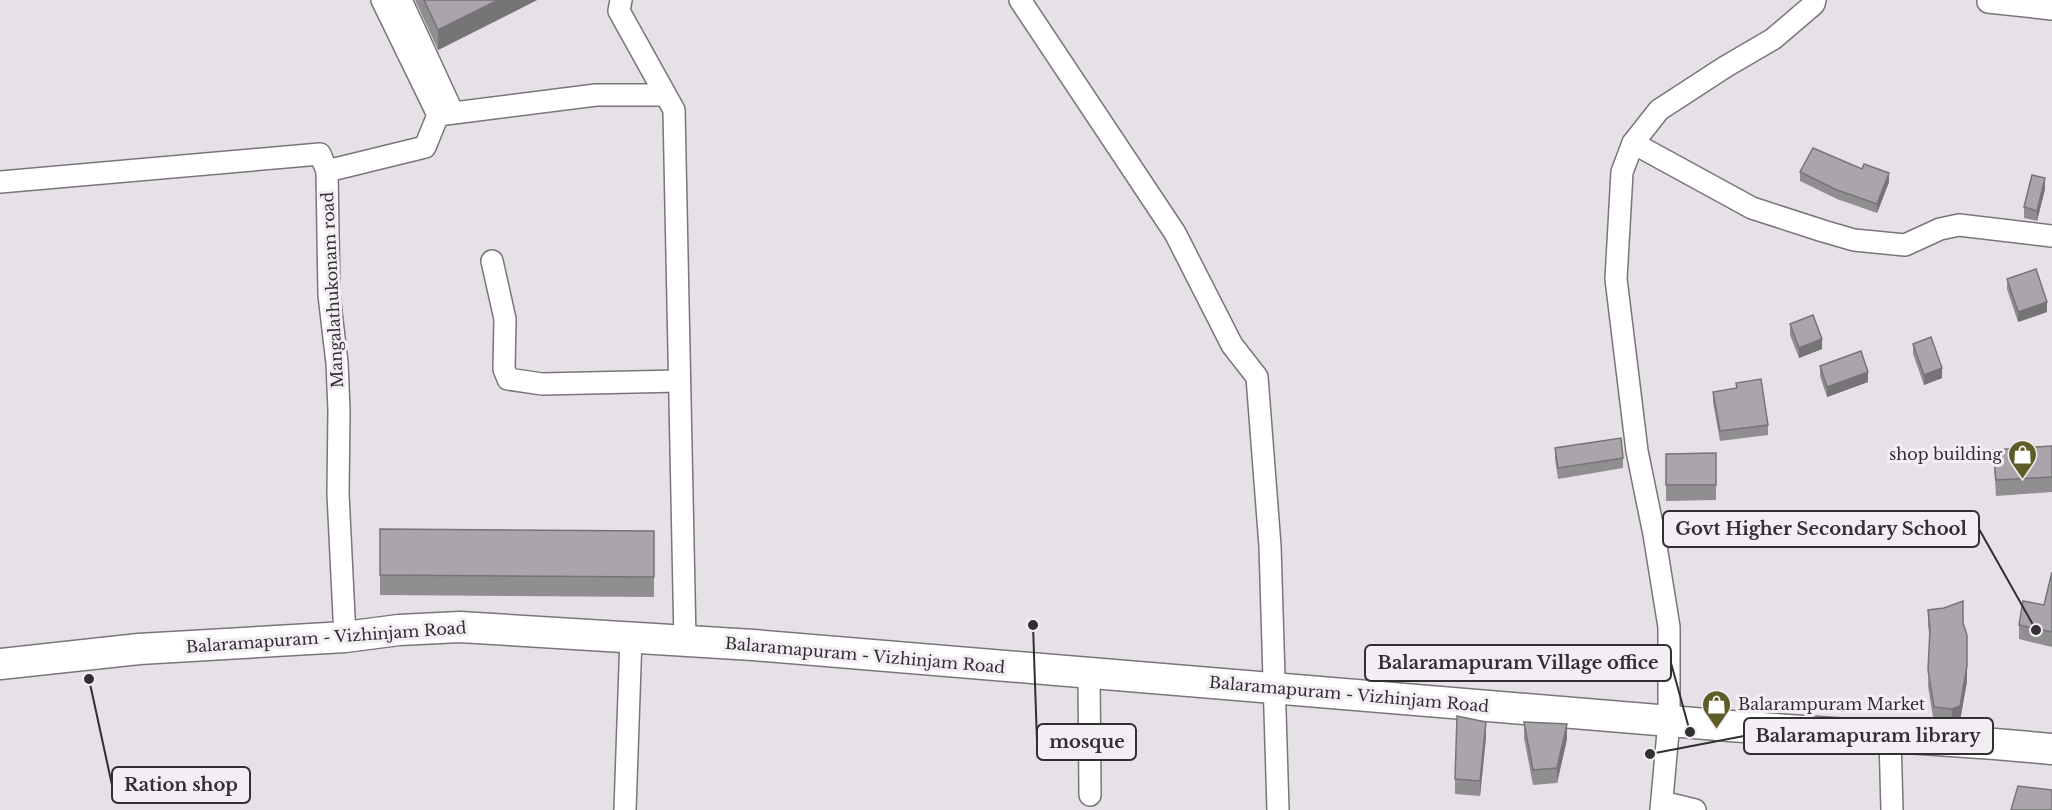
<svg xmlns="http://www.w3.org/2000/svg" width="2052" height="810" viewBox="0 0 2052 810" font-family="'Libre Baskerville',serif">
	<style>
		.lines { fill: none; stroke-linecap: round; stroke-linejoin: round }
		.minor-casing { stroke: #79757a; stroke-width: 24 }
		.secondary-casing { stroke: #79757a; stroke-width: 33 }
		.minor { stroke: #fff; stroke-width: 21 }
		.secondary { stroke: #fff; stroke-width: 30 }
		.wall { fill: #918e92 }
		.shaded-wall { fill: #767477 }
		.building { fill: #a9a5aa; stroke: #767477; stroke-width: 1.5 }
		.labels { text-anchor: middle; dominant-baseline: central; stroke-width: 6; stroke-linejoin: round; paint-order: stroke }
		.street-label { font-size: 16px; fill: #312f31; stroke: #f3eef4 }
		.poi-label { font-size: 16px; fill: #312f31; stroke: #f3eef4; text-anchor: end }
		.leader { fill: none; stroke: #312f31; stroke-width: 2 }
		.callout-dot { fill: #312f31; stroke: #f3eef4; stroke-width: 2 }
		.callout { fill: #f3eef4; stroke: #312f31; stroke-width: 2 }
		.callout-label { font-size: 18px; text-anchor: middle; font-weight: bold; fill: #312f31 }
	</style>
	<rect width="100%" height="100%" fill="#e6e1e7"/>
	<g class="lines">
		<defs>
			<g id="minor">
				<polyline points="401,0 452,111"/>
				<polyline points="621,0 619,11 674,110 685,641"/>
				<polyline points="1020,0 1175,233 1232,345 1257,377 1270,546 1278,810"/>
				<polyline points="1988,2 2052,9"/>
				<polyline points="438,115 596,95 665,95"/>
				<polyline points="1633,143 1752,208 1823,231 1854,240 1905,245 1940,229 1959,225 2052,236"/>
				<polyline points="0,182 320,154 327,171"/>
				<polyline points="492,261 505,319 504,369 508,379 542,384 679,381"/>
				<polyline points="345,637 338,494 339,410 337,363 329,295 327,171 425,147 438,115 382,0"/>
				<polyline points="1089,673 1090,795"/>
				<polyline points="1890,737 1892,810"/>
				<polyline points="1662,802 1695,810"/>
				<polyline points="625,810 631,637"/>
				<polyline points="1661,810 1669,721 1669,627 1654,534 1637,451 1616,279 1622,172 1633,143 1659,110 1725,67 1773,39 1814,4 1815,0"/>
			</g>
			<polyline id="secondary" points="0,664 139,649 345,637 399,630 460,627 753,645 1730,726 1995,744 2052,749"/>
		</defs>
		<!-- minor casing -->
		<use href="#minor" class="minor-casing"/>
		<!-- secondary casing -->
		<use href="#secondary" class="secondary-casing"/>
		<!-- minor -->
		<use href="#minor" class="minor"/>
		<!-- secondary -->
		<use href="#secondary" class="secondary"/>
	</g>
	<!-- wall -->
	<g class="wall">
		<polygon points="415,0 537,0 438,50"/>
		<polygon points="1800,172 1889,182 1877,213 1837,199 1800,181"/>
		<polygon points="2045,189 2037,221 2024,218 2024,207"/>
		<polygon points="2007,279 2047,312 2018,322 2007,289"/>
		<polygon points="1790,324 1822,349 1799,358 1790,335"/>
		<polygon points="1913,344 1942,378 1924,385 1913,354"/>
		<polygon points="1820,366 1868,382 1827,397 1820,376"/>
		<polygon points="1736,383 1768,425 1768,435 1720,441 1713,402 1713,392 1736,388"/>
		<polygon points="2052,446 2052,492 1996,496 1993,450"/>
		<polygon points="1555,448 1623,458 1623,468 1558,479 1555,459"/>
		<polygon points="1716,453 1716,500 1666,501 1666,454"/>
		<polygon points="380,529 654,531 654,597 380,595"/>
		<polygon points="2052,572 2052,647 2019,639 2019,625 2044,605"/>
		<polygon points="1928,610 1963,623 1967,681 1960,721 1952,724 1934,723 1928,686 1930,639 1928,626"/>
		<polygon points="1524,722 1567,739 1557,783 1533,785 1524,738"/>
		<polygon points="1486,737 1480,796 1455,794 1455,779"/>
	</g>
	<!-- shaded-wall -->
	<g class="shaded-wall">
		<polygon points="498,0 537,0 438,50 438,30"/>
		<polygon points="1889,173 1889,182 1877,213 1877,204"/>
		<polygon points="2045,178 2045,189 2037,221 2037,211"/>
		<polygon points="2047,302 2047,312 2018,322 2018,312"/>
		<polygon points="1822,339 1822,349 1799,358 1799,348"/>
		<polygon points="1942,368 1942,378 1924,385 1924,375"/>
		<polygon points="1868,372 1868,382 1827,397 1827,387"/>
		<polygon points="1967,666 1967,681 1960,721 1952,724 1952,709"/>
		<polygon points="1486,722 1486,737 1480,796 1480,781"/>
		<polygon points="1567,724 1567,739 1557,783 1557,768"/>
	</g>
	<!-- building -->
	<g class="building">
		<polygon points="424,0 498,0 438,30"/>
		<polygon points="1813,148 1862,169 1864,164 1889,173 1877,204 1837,190 1800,172"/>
		<polygon points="2032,175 2045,178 2037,211 2024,207"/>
		<polygon points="2036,269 2047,302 2018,312 2007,279"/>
		<polygon points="1813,315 1822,339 1799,348 1790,324"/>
		<polygon points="1931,337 1942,368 1924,375 1913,344"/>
		<polygon points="1861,351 1868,372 1827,387 1820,366"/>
		<polygon points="1761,379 1768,425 1720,431 1713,392 1737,388 1736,383"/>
		<polygon points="1621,438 1623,458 1558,468 1555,448"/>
		<polygon points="2052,446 2052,477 1996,480 1993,450"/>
		<polygon points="1716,453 1716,485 1666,485 1666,454"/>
		<polygon points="380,529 654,531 654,577 380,575"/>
		<polygon points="2052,572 2052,632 2019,625 2023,601 2044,605"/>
		<polygon points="1963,601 1963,623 1967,635 1967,666 1960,706 1952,709 1934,707 1928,670 1930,629 1928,610 1944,608"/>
		<polygon points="1457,716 1486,722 1480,781 1455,779"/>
		<polygon points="1524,722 1567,724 1557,768 1533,770"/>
		<polygon points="2018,786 2052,790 2052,810 2011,810"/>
	</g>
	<!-- icons -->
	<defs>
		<symbol id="shop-pin" viewBox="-11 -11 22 30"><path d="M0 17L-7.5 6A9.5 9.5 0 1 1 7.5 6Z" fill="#5e5c28" stroke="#f3eef4"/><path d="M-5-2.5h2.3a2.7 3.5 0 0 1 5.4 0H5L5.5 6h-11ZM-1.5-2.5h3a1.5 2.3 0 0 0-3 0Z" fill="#fff"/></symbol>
	</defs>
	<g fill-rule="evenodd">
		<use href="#shop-pin" x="2006" y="438" width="33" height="45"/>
		<use href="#shop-pin" x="1700" y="688" width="33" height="45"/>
	</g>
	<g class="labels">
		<!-- street labels -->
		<g class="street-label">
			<text transform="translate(332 290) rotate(-93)">Mangalathukonam road</text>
			<text transform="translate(326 637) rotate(-4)">Balaramapuram - Vizhinjam Road</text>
			<text transform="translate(865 655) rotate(5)">Balaramapuram - Vizhinjam Road</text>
			<text transform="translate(1349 694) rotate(5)">Balaramapuram - Vizhinjam Road</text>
		</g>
		<!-- poi labels -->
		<g class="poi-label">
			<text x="2002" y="454">shop building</text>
			<text x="1738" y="704" text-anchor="start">Balarampuram Market</text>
		</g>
	</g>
	<!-- callouts -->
	<path class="leader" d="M2036 630L1979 529M1690 732L1671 663M1650 754L1744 736M1033 625L1037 742M89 679L112 785"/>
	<g class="callout-dot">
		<circle cx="2036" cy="630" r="6"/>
		<circle cx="1690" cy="732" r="6"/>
		<circle cx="1650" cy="754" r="6"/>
		<circle cx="1033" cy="625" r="6"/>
		<circle cx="89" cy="679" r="6"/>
	</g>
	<g class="callout">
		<rect x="1663" y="511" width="316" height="36" rx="6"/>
		<rect x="1365" y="645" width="306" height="36" rx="6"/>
		<rect x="1744" y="718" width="249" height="36" rx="6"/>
		<rect x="1037" y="724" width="99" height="36" rx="6"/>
		<rect x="112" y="767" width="138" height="36" rx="6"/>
	</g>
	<g class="callout-label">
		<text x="1821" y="535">Govt Higher Secondary School</text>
		<text x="1518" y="669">Balaramapuram Village office</text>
		<text x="1868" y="742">Balaramapuram library</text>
		<text x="1087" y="748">mosque</text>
		<text x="181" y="791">Ration shop</text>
	</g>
</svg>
